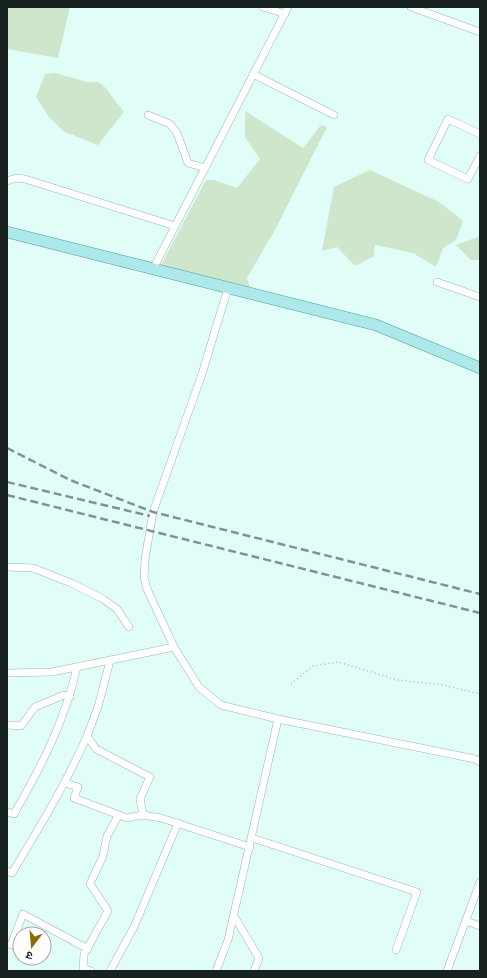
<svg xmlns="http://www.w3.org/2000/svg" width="487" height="978" viewBox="0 0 487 978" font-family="'Fira Sans Condensed','Noto Sans Devanagari',sans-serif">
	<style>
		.green { fill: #cee6cb }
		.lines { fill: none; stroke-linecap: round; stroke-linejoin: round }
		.minor-casing { stroke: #99b6af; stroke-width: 8 }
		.primary-casing { stroke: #55999b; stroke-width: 12 }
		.path { stroke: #a3bbb5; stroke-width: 1.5; stroke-dasharray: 1 3; stroke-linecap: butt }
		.minor { stroke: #fff; stroke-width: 7 }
		.primary { stroke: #ade8ea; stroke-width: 11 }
		.rail { stroke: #7f9490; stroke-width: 2.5; stroke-dasharray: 8 4; stroke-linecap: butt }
	</style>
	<rect width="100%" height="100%" fill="#e0fef7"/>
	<!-- green -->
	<g class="green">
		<polygon points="7,7 70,7 58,58 7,49"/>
		<polygon points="55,73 87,82 98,82 105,87 124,112 98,145 65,132 49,117 36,97 45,74"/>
		<polygon points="245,111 303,148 321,125 327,127 275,230 247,278 250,287 161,265 206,180 214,180 237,188 260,159 245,137"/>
		<polygon points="370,170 439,202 463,221 456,240 443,248 436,267 413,253 375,245 374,256 355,266 337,247 322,251 334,187"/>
		<polygon points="480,236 480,260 471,260 456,245"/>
	</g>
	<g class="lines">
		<defs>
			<g id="minor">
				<polyline points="263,7 285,14"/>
				<polyline points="411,7 480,32"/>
				<polyline points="253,74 334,115"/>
				<polyline points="148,115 170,124 177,133 188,163 205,168"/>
				<polyline points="480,134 448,119 428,160 468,179 480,156"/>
				<polyline points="7,181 16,178 25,179 175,226"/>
				<polyline points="153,269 288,7"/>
				<polyline points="437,282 480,297"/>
				<polyline points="228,288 202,374 153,512 145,559 144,578 147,589 174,647 199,687 221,705 278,719 475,759 480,762"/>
				<polyline points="7,567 33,568 71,583 103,599 117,609 129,627"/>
				<polyline points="7,673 52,672 174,647"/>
				<polyline points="7,725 21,726 35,707 64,695 70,697"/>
				<polyline points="87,736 98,707 110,661"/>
				<polyline points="65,783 78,787 74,798 127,818 143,815 161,818 250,847"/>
				<path d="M7 812 14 814C41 767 65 721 77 667"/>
				<polyline points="252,838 417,892 396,950"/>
				<path d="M7 871 12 873C39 828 66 784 87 736L96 749 150 777 140 799 143 815"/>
				<polyline points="234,916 259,958 254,971"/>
				<polyline points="466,921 480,926"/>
				<polyline points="11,945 23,914 88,949"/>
				<polyline points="91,971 83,969 84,954 108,911 90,884 103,856 107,836 117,818"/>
				<polyline points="110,971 134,927 178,823"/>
				<polyline points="216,971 228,940 278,719"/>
				<polyline points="447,971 480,882"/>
			</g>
			<polyline id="primary" points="7,232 376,325 480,368"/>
		</defs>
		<!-- minor casing -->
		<use href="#minor" class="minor-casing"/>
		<!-- primary casing -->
		<use href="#primary" class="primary-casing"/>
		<!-- path -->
		<polyline class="path" points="291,684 313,666 338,662 398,680 443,685 480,694"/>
		<!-- minor -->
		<use href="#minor" class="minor"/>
		<!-- primary -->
		<use href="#primary" class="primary"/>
		<!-- rail -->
		<g class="rail">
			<polyline points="7,448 70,480 153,512 480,594"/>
			<polyline points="7,482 150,516"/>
			<polyline points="7,495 480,613"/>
		</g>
	</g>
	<!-- border -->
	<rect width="487" height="978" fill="none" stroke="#182321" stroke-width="16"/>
	<!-- north arrow -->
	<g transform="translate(32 946) rotate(196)"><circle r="19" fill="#ffffff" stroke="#a3a7a6"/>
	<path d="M0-3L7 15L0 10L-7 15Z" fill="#8d6a0d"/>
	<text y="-6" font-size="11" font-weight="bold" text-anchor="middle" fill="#182321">उ</text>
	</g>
</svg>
